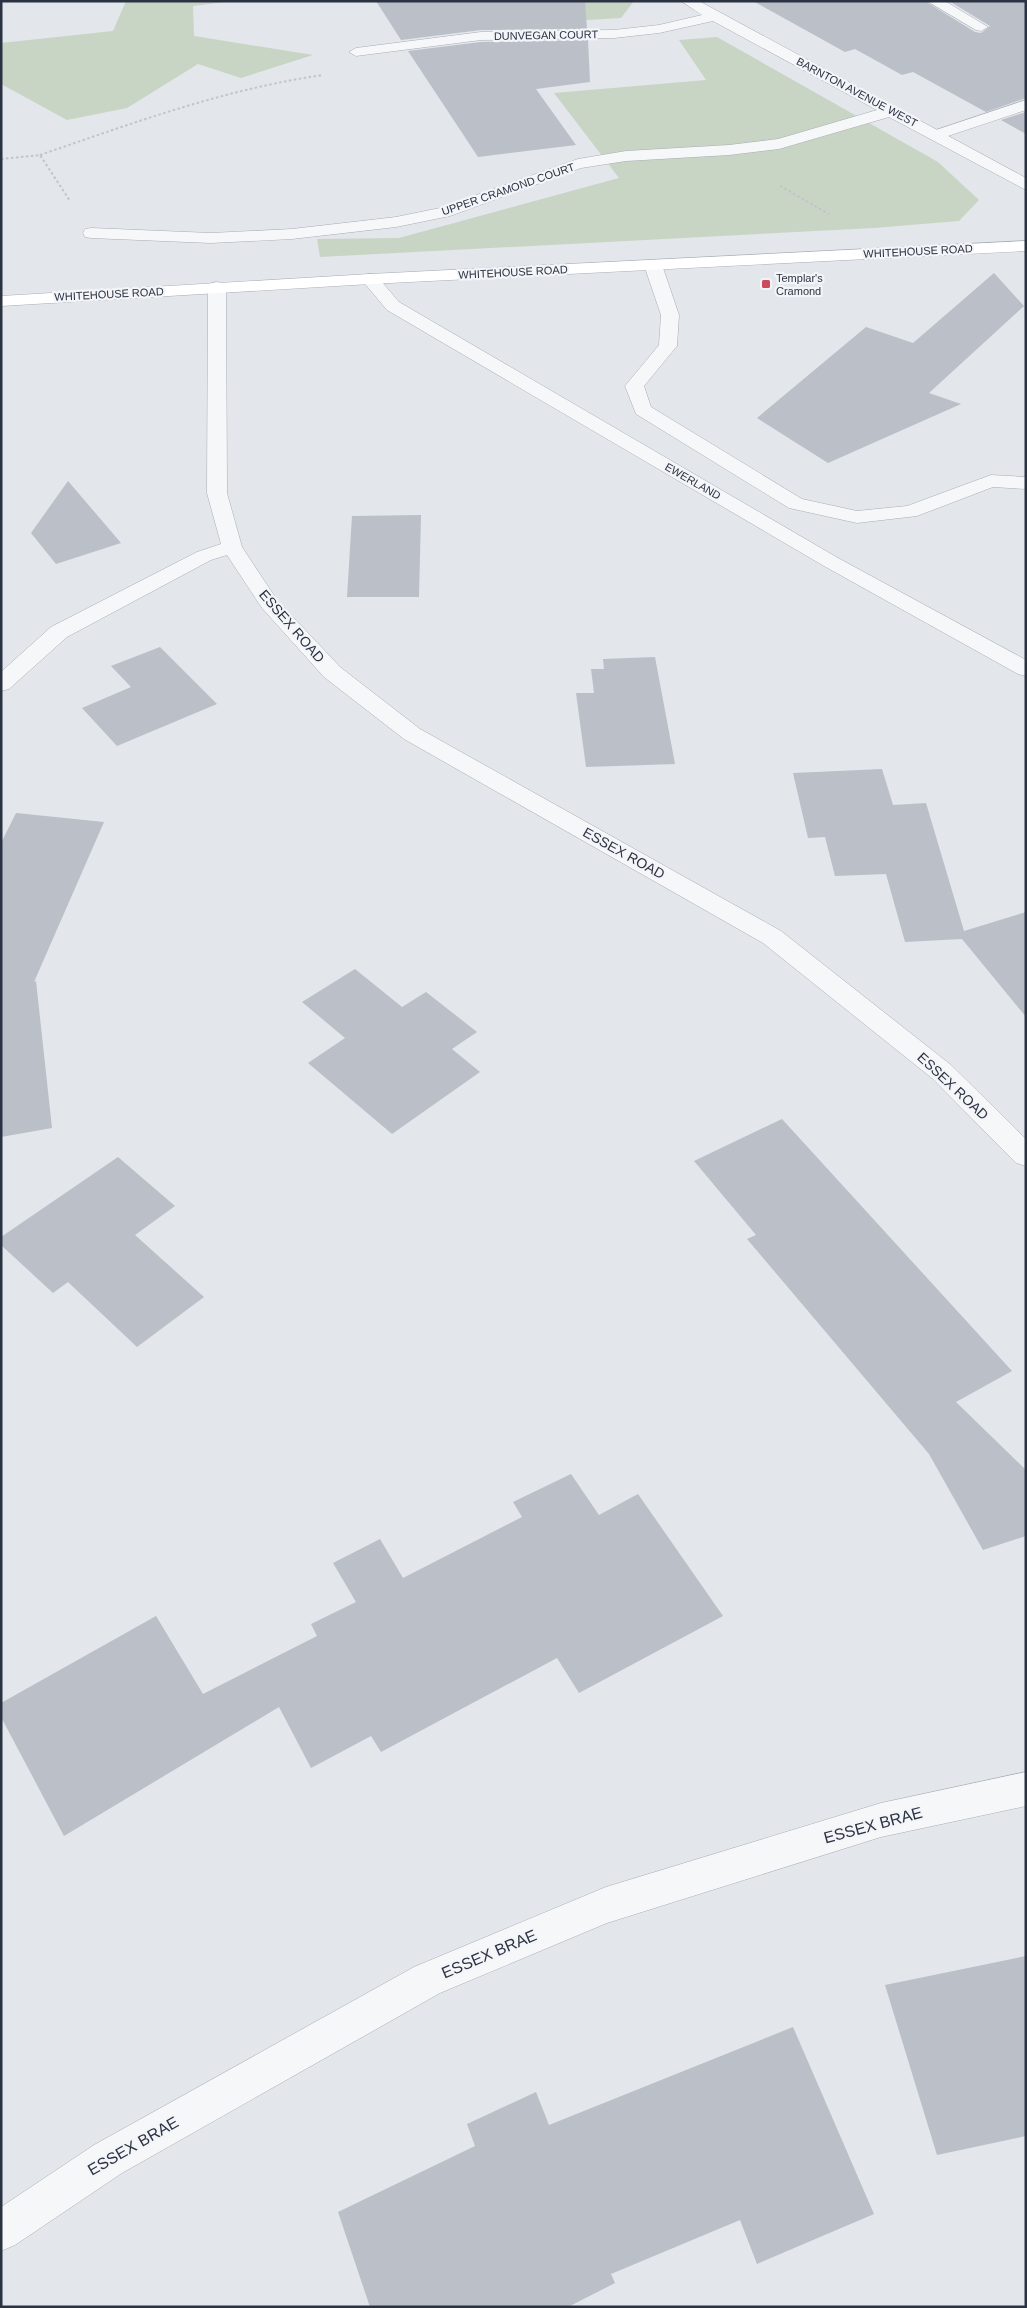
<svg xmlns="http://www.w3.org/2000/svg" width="1027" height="2308" viewBox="0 0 1027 2308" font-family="Arial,sans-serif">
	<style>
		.green { fill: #c8d5c4 }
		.building { fill: #babfc8 }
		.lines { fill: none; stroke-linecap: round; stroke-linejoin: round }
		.lane-casing { stroke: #a8adb5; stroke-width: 1 }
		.street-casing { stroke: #a8adb5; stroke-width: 1 }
		.secondary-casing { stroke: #a8adb5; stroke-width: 1 }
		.path { stroke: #c1c4ca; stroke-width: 2; stroke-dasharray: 2.5 2.5; stroke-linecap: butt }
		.lane { fill: #f6f7f9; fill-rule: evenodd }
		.street { fill: #f6f7f9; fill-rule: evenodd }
		.secondary { fill: #fff; fill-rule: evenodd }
		.poi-dot { fill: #cd4a5d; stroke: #f3f5f8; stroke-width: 2 }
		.labels { text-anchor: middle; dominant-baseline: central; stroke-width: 4.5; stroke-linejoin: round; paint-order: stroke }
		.far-street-label { font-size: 11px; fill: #2b3343; stroke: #f3f5f8 }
		.far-poi-label { font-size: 11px; fill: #2b3343; stroke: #f3f5f8; text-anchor: start }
		.street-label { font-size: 14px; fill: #2b3343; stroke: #f3f5f8 }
		.near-street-label { font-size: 16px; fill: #2b3343; stroke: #f3f5f8 }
	</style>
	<rect width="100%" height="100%" fill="#e3e6eb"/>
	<!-- green -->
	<g class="green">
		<polygon points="126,1 233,1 193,6 194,36 313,55 241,78 198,64 127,108 67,120 1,84 1,43 113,31"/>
		<polygon points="476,1 634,1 621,18 423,30"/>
		<polygon points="717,37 938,162 979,200 959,221 874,228 320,257 317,239 399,238 619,178 554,93 706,80 679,40"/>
	</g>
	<!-- building -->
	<g class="building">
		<polygon points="376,1 585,1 587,29 481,30 401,40"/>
		<polygon points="753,1 925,1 975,32 981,33 990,26 949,1 1026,1 1026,98 986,112 913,72 902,75 855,49 845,52"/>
		<polygon points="588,40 590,82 536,89 576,145 478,157 408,51 481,42"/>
		<polygon points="1026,112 1026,134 1001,120"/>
		<polygon points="994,273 1024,306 929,393 961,404 828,463 757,418 866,327 913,343"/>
		<polygon points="68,481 121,543 56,564 31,533"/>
		<polygon points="421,515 419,597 347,597 352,516"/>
		<polygon points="160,647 217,704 117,746 82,708 131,687 111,666"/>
		<polygon points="655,657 675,764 586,767 576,693 594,693 591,669 604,669 603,659"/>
		<polygon points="882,769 893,805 926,803 964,931 1026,912 1026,1017 962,939 905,942 886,874 835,876 825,837 808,838 793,773"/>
		<polygon points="16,813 104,822 34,982 36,981 52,1128 1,1137 1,843"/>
		<polygon points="355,969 402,1007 426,992 477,1032 452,1049 480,1072 392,1134 308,1063 345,1038 302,1002"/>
		<polygon points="782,1119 1012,1371 956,1402 1026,1470 1026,1536 983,1550 929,1454 747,1239 756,1235 694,1161"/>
		<polygon points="118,1157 175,1206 135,1235 204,1297 137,1347 68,1282 53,1293 1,1245 1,1237"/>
		<polygon points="571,1474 599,1515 638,1494 723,1616 579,1693 557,1658 381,1752 371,1736 311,1768 279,1707 64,1836 1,1717 1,1703 156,1616 203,1694 317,1636 311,1624 356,1602 333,1563 380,1539 403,1578 522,1517 513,1502"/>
		<polygon points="1026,1956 1026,2136 937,2155 885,1985"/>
		<polygon points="793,2027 874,2214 757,2264 740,2220 611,2274 615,2283 568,2307 370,2307 338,2212 475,2146 467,2124 536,2092 549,2125"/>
	</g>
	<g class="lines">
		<defs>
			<g id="lane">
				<polygon points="1026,100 1026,110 942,138 930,138 928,135 930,132"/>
				<polygon points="370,274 376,275 399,302 838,558 1026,660 1026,676 1018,674 824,566 387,310 361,279 364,275"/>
			</g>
			<g id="street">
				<polygon points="681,1 699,1 1026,178 1026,190 889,117 779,149 729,155 626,161 581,168 450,216 396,227 292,239 211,243 91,238 85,237 83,233 85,229 91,228 211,233 292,229 396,217 440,208 578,159 626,151 729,145 778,139 877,110 713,21 659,33 614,38 481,40 356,56 349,52 356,48 481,32 614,30 659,25 702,15"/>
				<polygon points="927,1 945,1 988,27 981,31 976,30"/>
				<polygon points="653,260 659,261 662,265 679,315 677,346 644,386 651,407 802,499 857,511 907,506 991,475 1026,477 1026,489 993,487 917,516 857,523 789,508 636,414 625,386 659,345 661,315 644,265 647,261"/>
				<polygon points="217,282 223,283 226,287 227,493 242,547 277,600 340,667 420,729 781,931 951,1065 1026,1139 1026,1166 1016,1163 933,1079 763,943 404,739 324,677 262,608 227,555 211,560 67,637 9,689 1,691 1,672 51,627 197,552 221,544 207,493 208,287 211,283"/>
				<polygon points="1026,1772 1026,1806 881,1837 607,1923 440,1993 122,2173 15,2245 1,2251 1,2207 94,2145 414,1967 606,1887 881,1803"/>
			</g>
			<polygon id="secondary" points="1026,241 1026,251 370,284 1,306 1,296 370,274"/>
		</defs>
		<!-- lane casing -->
		<use href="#lane" class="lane-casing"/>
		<!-- street casing -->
		<use href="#street" class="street-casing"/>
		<!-- secondary casing -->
		<use href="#secondary" class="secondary-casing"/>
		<!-- path -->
		<g class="path">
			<path d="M40 155C133 123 225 89 323 75"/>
			<polyline points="1,159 40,155 70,201"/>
			<polyline points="780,186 829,214"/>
		</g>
		<!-- lane -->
		<use href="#lane" class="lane"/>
		<!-- street -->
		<use href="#street" class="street"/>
		<!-- secondary -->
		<use href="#secondary" class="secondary"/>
	</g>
	<!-- markers -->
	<rect class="poi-dot" x="761" y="279" width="10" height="10" rx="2.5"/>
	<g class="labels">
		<!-- far-street labels -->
		<g class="far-street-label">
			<text transform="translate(546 35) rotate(-1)">DUNVEGAN COURT</text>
			<text transform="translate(857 92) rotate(28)">BARNTON AVENUE WEST</text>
			<text transform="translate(508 189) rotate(-19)">UPPER CRAMOND COURT</text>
			<text transform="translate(918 251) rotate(-3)">WHITEHOUSE ROAD</text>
			<text transform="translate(513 272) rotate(-3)">WHITEHOUSE ROAD</text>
			<text transform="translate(109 294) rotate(-3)">WHITEHOUSE ROAD</text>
			<text transform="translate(693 481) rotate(30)">EWERLAND</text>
		</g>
		<!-- far-poi labels -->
		<g class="far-poi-label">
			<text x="776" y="278">Templar's<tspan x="776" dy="13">Cramond</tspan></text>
		</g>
		<!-- street labels -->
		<g class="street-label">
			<text transform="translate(292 626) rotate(49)">ESSEX ROAD</text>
			<text transform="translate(624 853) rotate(29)">ESSEX ROAD</text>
			<text transform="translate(953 1086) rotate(43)">ESSEX ROAD</text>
		</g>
		<!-- near-street labels -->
		<g class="near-street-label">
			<text transform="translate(873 1825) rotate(-15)">ESSEX BRAE</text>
			<text transform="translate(489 1954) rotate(-23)">ESSEX BRAE</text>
			<text transform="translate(133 2146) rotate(-30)">ESSEX BRAE</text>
		</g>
	</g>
	<!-- border -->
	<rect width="1027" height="2308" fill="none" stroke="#2b3343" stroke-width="5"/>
</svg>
